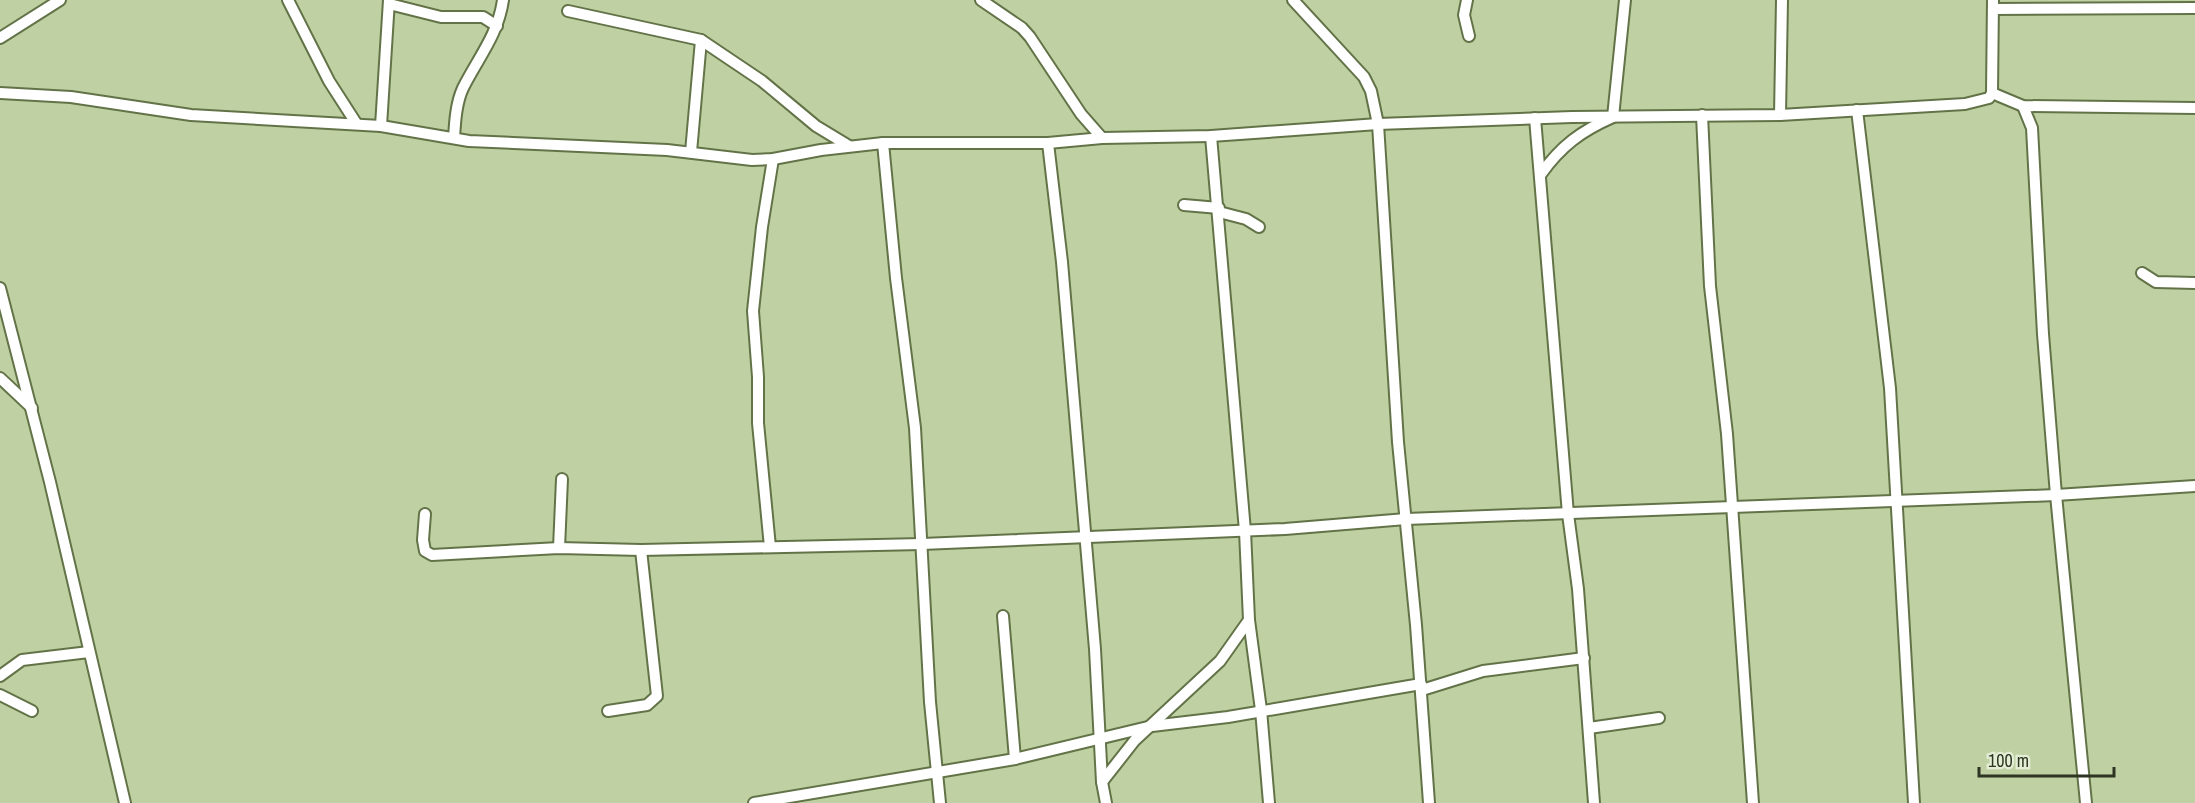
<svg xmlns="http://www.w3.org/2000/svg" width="2195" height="803" viewBox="0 0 2195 803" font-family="'Archivo Narrow',sans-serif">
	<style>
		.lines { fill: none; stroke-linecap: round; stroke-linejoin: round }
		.minor-casing { stroke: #637348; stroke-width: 14 }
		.minor { stroke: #fff; stroke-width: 10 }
	</style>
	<rect width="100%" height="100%" fill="#bfd1a2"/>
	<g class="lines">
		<defs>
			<g id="minor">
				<polyline points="288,0 329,81 356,123"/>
				<polyline points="981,0 1022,28 1030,37 1081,114 1102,138"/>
				<polyline points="1293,0 1364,77 1371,91 1378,124 1398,442 1416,625 1429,803"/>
				<polyline points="1467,0 1464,15 1469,36"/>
				<polyline points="389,4 441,17 483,17 497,26"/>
				<polyline points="1993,9 2195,8"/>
				<polyline points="568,11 701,40 762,81 816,126 849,146"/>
				<polyline points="0,38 60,0"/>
				<polyline points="0,93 71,97 191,115 381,126 469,141 667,150 752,160 773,159 821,150 883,143 1048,143 1102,138 1211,136 1378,124 1572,117 1780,115 1965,104 1989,98 1992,93 1993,0"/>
				<polyline points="1992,93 2023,106 2195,108"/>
				<polyline points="2023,106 2032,128 2043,334 2056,495 2086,803"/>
				<polyline points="1857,110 1890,388 1914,803"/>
				<polyline points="1702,115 1710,286 1727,434 1753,803"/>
				<polyline points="1780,115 1782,0"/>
				<polyline points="1535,118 1568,514 1578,589 1594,803"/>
				<polyline points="381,126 389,0"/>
				<polyline points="1211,136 1245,531 1249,620 1261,710 1269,803"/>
				<path d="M454 138C455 122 456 103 463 88 478 58 498 35 503 0"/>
				<polyline points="883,143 896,278 915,428 930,702 940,803"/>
				<polyline points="1048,143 1062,262 1095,649 1102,782 1106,803"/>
				<polyline points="691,152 701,40"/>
				<path d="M1541 174C1561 146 1581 131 1613 117L1625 0"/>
				<polyline points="1184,205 1219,208"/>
				<polyline points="1219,212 1246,219 1259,227"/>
				<polyline points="2142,273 2156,282 2195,283"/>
				<polyline points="0,288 50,482 125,803"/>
				<polyline points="0,378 32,408"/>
				<polyline points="425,514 423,540 425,551 432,555 559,548 641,550 922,544 1285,529 1406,519 2056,495 2195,486"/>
				<polyline points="770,547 758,423 758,377 753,311 762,227 773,159"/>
				<polyline points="559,548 562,479"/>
				<polyline points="1003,616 1015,759"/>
				<polyline points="0,676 22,660 89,652"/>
				<polyline points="1422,690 1483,671 1584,658"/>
				<polyline points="0,695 32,711"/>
				<polyline points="608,711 647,705 657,696 641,550"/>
				<polyline points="1589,728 1659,718"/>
				<polyline points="1102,782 1135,740 1220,661 1249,620"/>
				<polyline points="754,803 1015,759 1152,726 1228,717 1421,684"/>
			</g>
		</defs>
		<!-- minor casing -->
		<use href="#minor" class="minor-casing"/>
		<!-- minor -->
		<use href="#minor" class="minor"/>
	</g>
	<!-- scale -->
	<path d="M1979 767v9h135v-9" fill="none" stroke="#2e3522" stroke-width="3"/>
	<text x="1988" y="767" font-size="18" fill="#2e3522" stroke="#e4eed6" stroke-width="4.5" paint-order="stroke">100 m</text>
</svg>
